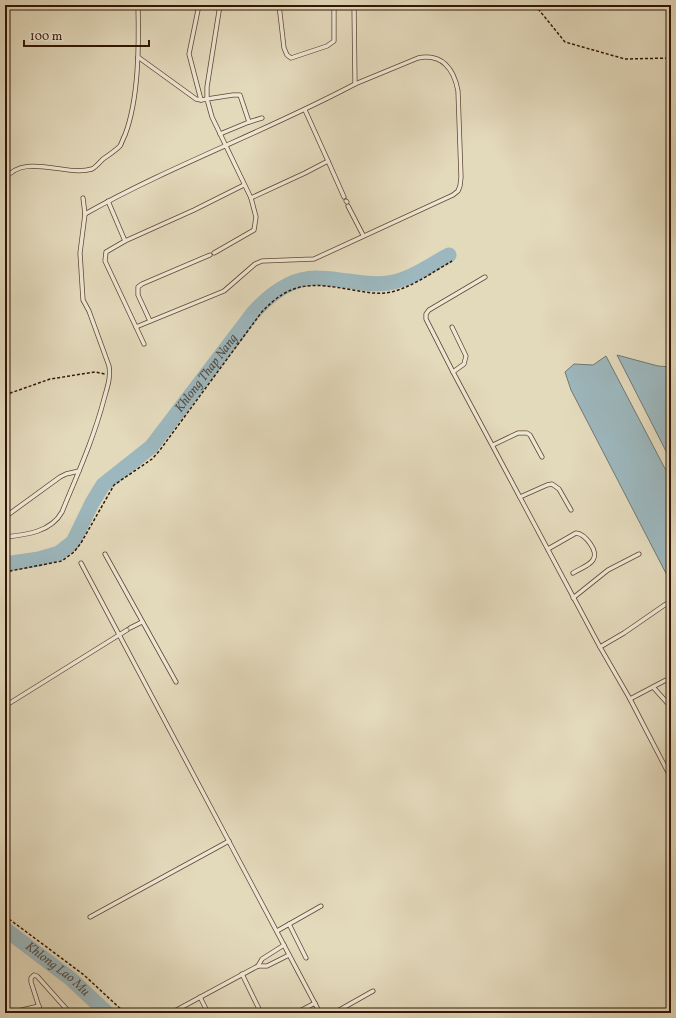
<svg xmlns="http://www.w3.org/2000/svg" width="676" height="1018" viewBox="0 0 676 1018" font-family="Vollkorn,serif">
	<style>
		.water { fill: #9cb7bd; stroke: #717774 }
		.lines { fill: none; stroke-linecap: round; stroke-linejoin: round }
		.river { stroke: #9cb7bd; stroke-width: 15 }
		.lane-casing { stroke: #5e4733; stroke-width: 5 }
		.path { stroke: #311606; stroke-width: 1.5; stroke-dasharray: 3 2; stroke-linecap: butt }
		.lane { stroke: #ede6d3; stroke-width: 3.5 }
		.labels { text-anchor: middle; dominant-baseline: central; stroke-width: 3; stroke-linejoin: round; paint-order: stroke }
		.water-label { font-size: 13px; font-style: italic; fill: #564e46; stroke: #ede6d3 }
	</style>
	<rect width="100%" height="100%" fill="#e3d9bb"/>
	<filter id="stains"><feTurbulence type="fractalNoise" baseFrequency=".005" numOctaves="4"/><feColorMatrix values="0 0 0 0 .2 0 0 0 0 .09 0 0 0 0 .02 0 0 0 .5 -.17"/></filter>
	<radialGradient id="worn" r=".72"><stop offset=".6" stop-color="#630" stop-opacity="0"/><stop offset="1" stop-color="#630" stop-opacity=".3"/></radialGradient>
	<!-- water -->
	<g class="water">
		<polygon points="617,355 658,366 671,367 671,461"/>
		<polygon points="606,356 671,480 671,583 571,390 565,372 574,364 593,365"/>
	</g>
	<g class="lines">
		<!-- river -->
		<g class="river">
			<path id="s1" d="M5 564 39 559 59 553 73 542 92 503 103 485 151 447 253 313C270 294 292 277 318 278 328 278 339 280 349 281 362 283 375 285 388 283 410 280 430 265 449 255"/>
			<path id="s2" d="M5 929 71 979 107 1013"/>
		</g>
		<defs>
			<g id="lane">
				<polyline points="199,5 189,54 201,100"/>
				<polyline points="220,5 207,87 207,99 233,95 240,95 249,122"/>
				<polyline points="279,5 284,48 287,55 291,58 327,46 334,41 334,5"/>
				<polyline points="138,57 196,99 201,100 207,99 212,117 251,198"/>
				<polyline points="220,134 249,122 262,118"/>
				<polyline points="328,161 344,197"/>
				<path d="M5 179C24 152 65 177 92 169 96 167 100 162 103 159 109 155 115 151 120 146 122 143 123 138 125 135 139 98 139 44 138 5"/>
				<polyline points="108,201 125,241 194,210 244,185"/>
				<polyline points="346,201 347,202"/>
				<polyline points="348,206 363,235"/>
				<path d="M85 214C172 165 267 131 355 84L354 5"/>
				<polyline points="125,241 106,252 105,261 144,344"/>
				<polyline points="214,253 254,230 256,217 251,198 305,173 328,161 305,110"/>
				<polyline points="485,277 429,310 426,314 426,319 453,372 600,647 630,699 671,778"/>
				<polyline points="150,321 138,295 138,287 142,284 210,255"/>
				<path d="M136 327 224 291 255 264 262 261 314 259 453 195 458 191 460 186 461 177 458 91C454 69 442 53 418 58L355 84"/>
				<polyline points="452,327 466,356 464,364 453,372"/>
				<polyline points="493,445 518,433 527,433 530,435 542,457"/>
				<polyline points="520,497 547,485 552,484 559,489 571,510"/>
				<polyline points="5,517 60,477 66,474 79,471"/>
				<path d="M5 537C26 535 51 532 62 512 77 475 94 438 104 399 107 388 111 378 109 366L89 311 83 300 80 253 85 214 83 198"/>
				<path d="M548 549 576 533C585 534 599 551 593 560 589 566 579 569 573 573"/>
				<polyline points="105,554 176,682"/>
				<polyline points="81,563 320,1013"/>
				<polyline points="573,598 608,570 639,554"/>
				<polyline points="130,628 142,622"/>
				<polyline points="600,647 624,633 666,604"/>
				<polyline points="653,687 671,707"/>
				<polyline points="630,699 666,680"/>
				<polyline points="5,706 127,630"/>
				<polyline points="90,917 229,841"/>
				<polyline points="289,924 306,958"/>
				<polyline points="277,931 321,906"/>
				<polyline points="258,966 267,966 289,955"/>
				<polyline points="242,974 261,1013"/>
				<polyline points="200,997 208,1013"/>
				<polyline points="9,1013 39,1006"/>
				<polyline points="41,1013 31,982 31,978 34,975 37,976 70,1013"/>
				<polyline points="171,1013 258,966 262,959 284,945"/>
				<polyline points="296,1013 315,1003"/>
				<polyline points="334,1013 373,991"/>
			</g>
		</defs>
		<!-- lane casing -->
		<use href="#lane" class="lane-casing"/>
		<!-- path -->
		<g class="path">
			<polyline points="535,5 565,42 625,59 671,58"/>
			<polyline points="5,395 50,379 95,372 105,374"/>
			<path d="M5 573 10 571 62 561 74 552 81 543 114 485 152 459 160 450 261 313C291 280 313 283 353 290 364 292 375 294 386 293 408 290 433 272 452 261"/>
			<polyline points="5,916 84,975 125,1013"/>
		</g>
		<!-- lane -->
		<use href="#lane" class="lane"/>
	</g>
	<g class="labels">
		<!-- water labels -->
		<g class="water-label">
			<text stroke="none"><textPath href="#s1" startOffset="291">Khlong Thap Nang</textPath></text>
			<text stroke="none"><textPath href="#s2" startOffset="66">Khlong Lao Mu</textPath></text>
		</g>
	</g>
	<!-- margin -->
	<rect width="676" height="1018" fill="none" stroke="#e3d9bb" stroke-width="20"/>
	<rect x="6" y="6" width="664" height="1006" fill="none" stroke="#311606" stroke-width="2"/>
	<rect x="10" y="10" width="656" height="998" fill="none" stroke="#311606"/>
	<!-- scale -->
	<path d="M24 40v6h125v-6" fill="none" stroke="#311606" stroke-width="2"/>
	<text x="30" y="40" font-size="12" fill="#311606" stroke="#ede6d3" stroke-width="3" paint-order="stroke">100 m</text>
	<rect width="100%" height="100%" filter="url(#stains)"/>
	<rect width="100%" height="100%" fill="url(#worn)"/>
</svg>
